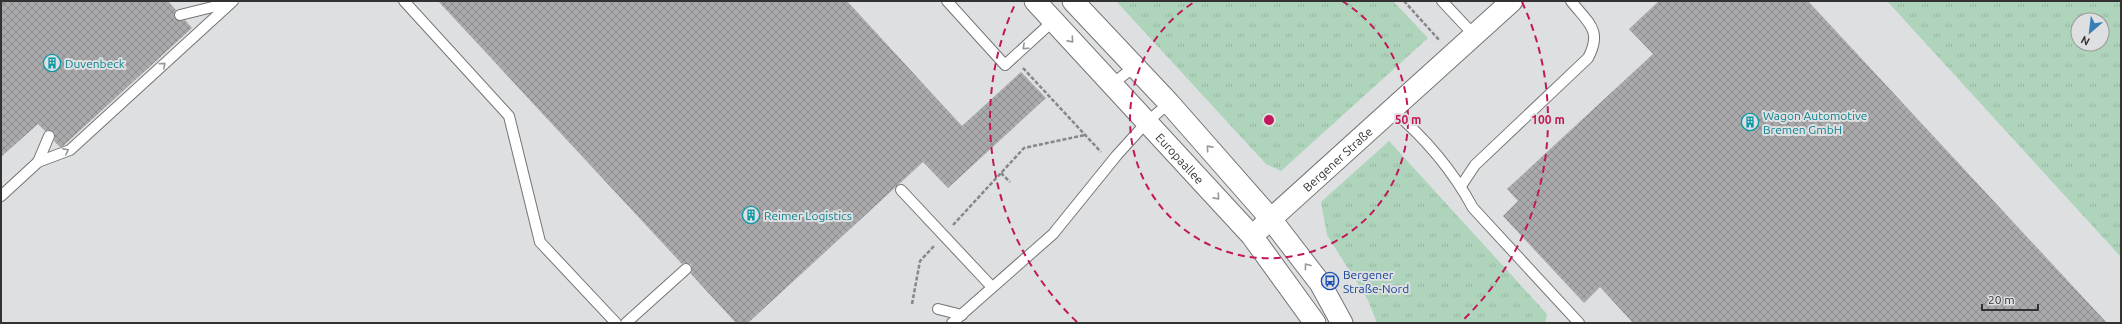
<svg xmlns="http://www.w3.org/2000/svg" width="2122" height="324" viewBox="0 0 2122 324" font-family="Ubuntu,sans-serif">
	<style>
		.grass { fill: url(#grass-tufts); fill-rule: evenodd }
		.building { fill: url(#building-cross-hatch) }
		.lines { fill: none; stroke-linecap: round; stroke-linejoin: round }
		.service-casing { stroke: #737576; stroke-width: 12 }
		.minor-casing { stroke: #737576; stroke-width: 23 }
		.path { stroke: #868788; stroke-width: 2.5; stroke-dasharray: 4 2; stroke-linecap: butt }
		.service { stroke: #fff; stroke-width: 10 }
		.minor { stroke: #fff; stroke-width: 21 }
		.oneway { stroke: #989899 }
		.ring { fill: none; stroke: #c2185b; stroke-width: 2; stroke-dasharray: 7 5 }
		.labels { text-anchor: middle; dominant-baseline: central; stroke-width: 4; stroke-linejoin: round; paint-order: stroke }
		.culture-label { font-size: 12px; fill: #0d838f; stroke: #dddfe0; text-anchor: start }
		.street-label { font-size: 12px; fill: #323233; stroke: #dddfe0 }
		.transit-label { font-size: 12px; fill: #164399; stroke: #dddfe0; text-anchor: start }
		.centre { fill: #c2185b; stroke: #dddfe0; stroke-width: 2 }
		.ring-label { font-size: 12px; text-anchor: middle; font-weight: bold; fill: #c2185b; stroke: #dddfe0; stroke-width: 4; stroke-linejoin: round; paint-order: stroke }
	</style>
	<defs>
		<pattern id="grass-tufts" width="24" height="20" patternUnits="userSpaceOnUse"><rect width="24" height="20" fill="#aed4bb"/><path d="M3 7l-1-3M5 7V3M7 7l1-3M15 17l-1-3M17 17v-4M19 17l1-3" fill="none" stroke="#96b6a1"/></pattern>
		<pattern id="building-cross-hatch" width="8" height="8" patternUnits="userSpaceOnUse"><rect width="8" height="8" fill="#aaaaac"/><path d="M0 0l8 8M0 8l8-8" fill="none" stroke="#8b8b8d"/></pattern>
	</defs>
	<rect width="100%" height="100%" fill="#dddfe0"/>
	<!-- grass -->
	<g class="grass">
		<polygon points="1116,1 1393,1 1428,38 1281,171 1266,164"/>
		<path d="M1887 1H2121V257ZM2078 20H2102V44H2078Z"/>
		<polygon points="1389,141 1547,314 1545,323 1377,323 1368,300 1327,235 1321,202"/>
	</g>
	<!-- building -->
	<g class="building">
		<polygon points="1,1 168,1 176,10 174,14 175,19 179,21 185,20 192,28 63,146 60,147 54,141 55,136 54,132 49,130 45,131 38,124 1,157"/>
		<polygon points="438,1 847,1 962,126 1021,72 1046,98 948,188 923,162 748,323 736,323 691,274 692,268 691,264 685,263 682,264"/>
		<polygon points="1659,1 1808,1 2107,323 1633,323 1600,287 1584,303 1503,216 1518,201 1507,189 1653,54 1629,29"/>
	</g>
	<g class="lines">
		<defs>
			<g id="service">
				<polyline points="404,1 509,116 540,242 616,323"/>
				<polyline points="947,1 1005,65 1053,21"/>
				<polyline points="1442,1 1474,35"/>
				<polyline points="180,15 229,3"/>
				<polyline points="1111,85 1134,67"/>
				<path d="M1392 110C1424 137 1453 171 1473 208L1579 323"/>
				<polyline points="38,162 49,136"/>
				<path d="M1461 186 1475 165 1588 58C1603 30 1588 23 1571 1"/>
				<polyline points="901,190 992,287"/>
				<polyline points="1,196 38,162 70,150 233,1"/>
				<polyline points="938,309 962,315"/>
				<polyline points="626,323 686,269"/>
				<polyline points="952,323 1053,234 1117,155 1146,123 1169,103"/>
			</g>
			<g id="minor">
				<path id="s1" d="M1035 1 1252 236 1315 323"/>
				<polyline points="1073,1 1169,103 1270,218 1320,283 1342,323"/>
				<path id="s2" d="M1261 228 1512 1"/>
			</g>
		</defs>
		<!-- service casing -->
		<use href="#service" class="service-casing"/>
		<!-- minor casing -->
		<use href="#minor" class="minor-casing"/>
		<!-- path -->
		<g class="path">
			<polyline points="1404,1 1440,41"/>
			<polyline points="1023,68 1101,152"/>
			<polyline points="1001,173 1010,182"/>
			<polyline points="953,225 1024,148 1085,135"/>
			<polyline points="912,304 920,261 935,245"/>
		</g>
		<!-- service -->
		<use href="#service" class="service"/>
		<!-- minor -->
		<use href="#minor" class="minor"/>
	</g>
	<!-- one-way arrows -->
	<defs><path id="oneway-chevron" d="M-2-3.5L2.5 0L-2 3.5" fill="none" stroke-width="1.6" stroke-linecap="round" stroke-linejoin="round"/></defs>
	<g class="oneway">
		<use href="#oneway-chevron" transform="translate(1071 40) rotate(48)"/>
		<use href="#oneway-chevron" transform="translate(1025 47) rotate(138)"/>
		<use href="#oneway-chevron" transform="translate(163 65) rotate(-42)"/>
		<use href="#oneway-chevron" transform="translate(1209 148) rotate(-132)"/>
		<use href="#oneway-chevron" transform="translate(66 151) rotate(-26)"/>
		<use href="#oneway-chevron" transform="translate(1217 197) rotate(48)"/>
		<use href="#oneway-chevron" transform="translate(1307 266) rotate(-127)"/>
	</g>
	<!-- distance rings -->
	<g class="ring">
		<path d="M1342 1A139 139 0 1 1 1196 1"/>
		<path d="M1077 322A279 279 0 0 1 1016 2M1522 2A279 279 0 0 1 1461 322"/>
	</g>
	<!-- icons -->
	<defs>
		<symbol id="building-ring" viewBox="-11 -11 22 22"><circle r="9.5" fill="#dddfe0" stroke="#0f9aa8" stroke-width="1.5"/><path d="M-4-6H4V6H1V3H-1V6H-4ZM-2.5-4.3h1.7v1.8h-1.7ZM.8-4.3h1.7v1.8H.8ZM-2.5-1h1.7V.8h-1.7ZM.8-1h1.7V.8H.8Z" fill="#0f9aa8"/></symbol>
		<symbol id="bus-ring" viewBox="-11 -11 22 22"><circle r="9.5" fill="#dddfe0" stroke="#1a4fb4" stroke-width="1.5"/><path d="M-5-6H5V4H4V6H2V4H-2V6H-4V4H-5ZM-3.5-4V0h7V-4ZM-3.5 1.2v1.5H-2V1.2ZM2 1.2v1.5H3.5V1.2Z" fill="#1a4fb4"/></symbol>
	</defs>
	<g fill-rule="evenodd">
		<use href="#building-ring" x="42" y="53" width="20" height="20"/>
		<use href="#building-ring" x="1740" y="112" width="20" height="20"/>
		<use href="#building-ring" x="741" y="205" width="20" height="20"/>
		<use href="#bus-ring" x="1320" y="271" width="20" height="20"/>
	</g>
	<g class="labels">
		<!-- culture labels -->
		<g class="culture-label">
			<text x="65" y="63">Duvenbeck</text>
			<text x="1763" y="115">Wagon Automotive<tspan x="1763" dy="14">Bremen GmbH</tspan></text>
			<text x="764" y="215">Reimer Logistics</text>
		</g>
		<!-- street labels -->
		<g class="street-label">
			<text stroke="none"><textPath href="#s1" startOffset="214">Europaallee</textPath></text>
			<text stroke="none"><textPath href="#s2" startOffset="103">Bergener Straße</textPath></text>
		</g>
		<!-- transit labels -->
		<g class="transit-label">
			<text x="1343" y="274">Bergener<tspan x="1343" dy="14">Straße-Nord</tspan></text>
		</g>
	</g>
	<circle cx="1269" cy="120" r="6" class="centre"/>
	<g class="ring-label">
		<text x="1408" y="124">50 m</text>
		<text x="1548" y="124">100 m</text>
	</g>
	<!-- border -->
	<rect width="2122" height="324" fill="none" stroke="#323233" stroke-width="4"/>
	<!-- north arrow -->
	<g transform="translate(2090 32) rotate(208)"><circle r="19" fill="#dddfe0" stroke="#999a9b"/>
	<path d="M0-3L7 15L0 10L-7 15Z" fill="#387eb3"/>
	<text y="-6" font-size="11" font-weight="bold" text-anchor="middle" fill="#323233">N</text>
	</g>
	<!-- scale -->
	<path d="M1982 304v6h56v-6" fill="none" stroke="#323233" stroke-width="2"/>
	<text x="1988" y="304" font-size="12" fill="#323233" stroke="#dddfe0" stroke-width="3" paint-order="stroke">20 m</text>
</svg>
